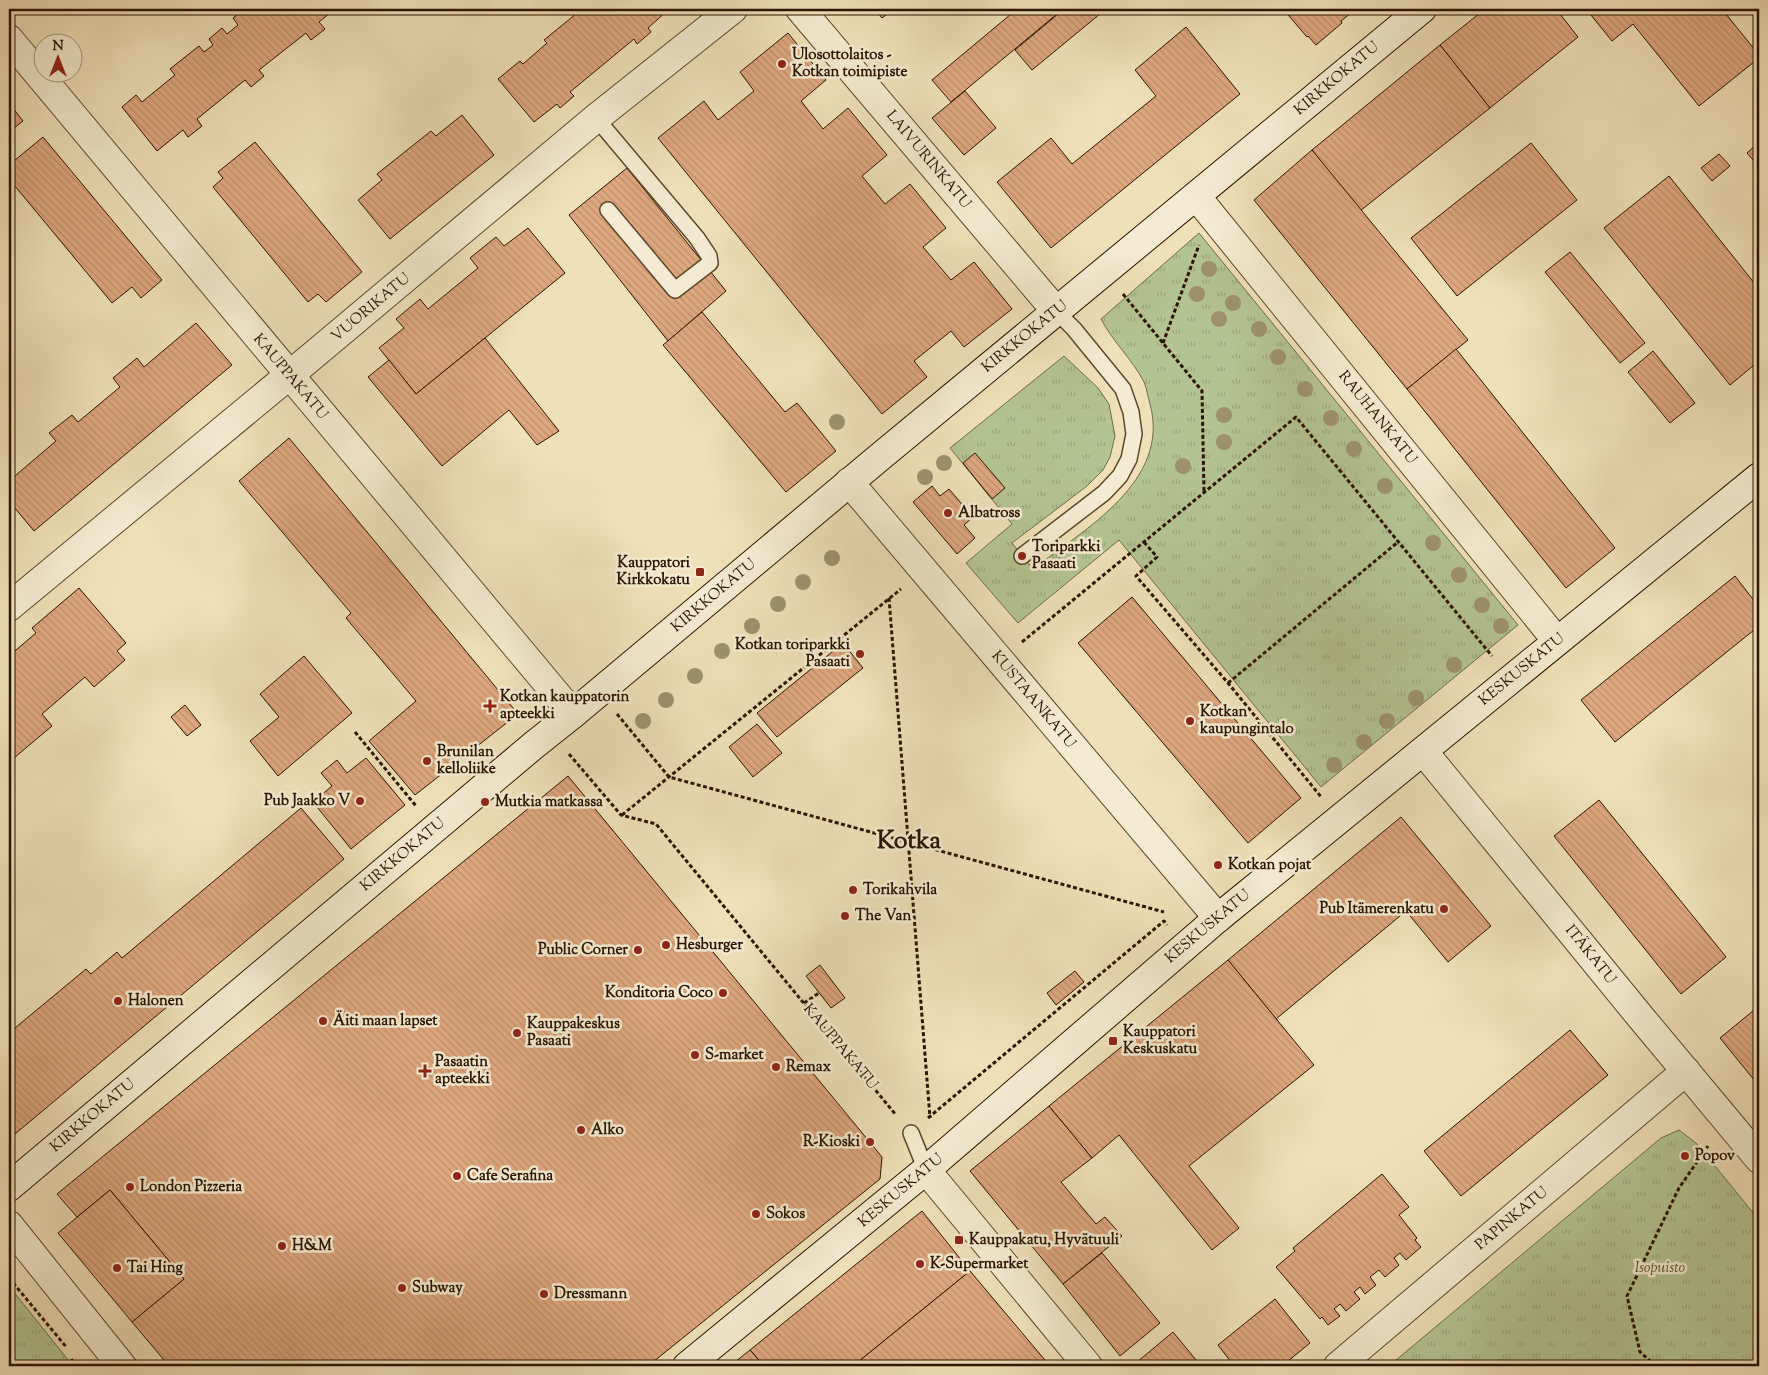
<svg xmlns="http://www.w3.org/2000/svg" width="1768" height="1375" viewBox="0 0 1768 1375" font-family="'Sorts Mill Goudy',serif">
	<style>
		.park { fill: url(#park-tufts); stroke: #706b4a }
		.building { fill: url(#building-back-hatch); stroke: #2b1300 }
		.lines { fill: none; stroke-linecap: round; stroke-linejoin: round }
		.service-casing { stroke: #5c462e; stroke-width: 18 }
		.minor-casing { stroke: #5c462e; stroke-width: 30 }
		.tertiary-casing { stroke: #5c462e; stroke-width: 30 }
		.secondary-casing { stroke: #2b1300; stroke-width: 30 }
		.path { stroke: #2b1300; stroke-width: 3; stroke-dasharray: 4 2.5; stroke-linecap: butt }
		.service { stroke: #f5ebd2; stroke-width: 15 }
		.minor { stroke: #f5ebd2; stroke-width: 28 }
		.tertiary { stroke: #f5ebd2; stroke-width: 28 }
		.secondary { stroke: #f5ebd2; stroke-width: 28 }
		.tree { fill: #9e916f }
		.poi-dot { fill: #8f2418; stroke: #f5ebd2; stroke-width: 2 }
		.labels { text-anchor: middle; dominant-baseline: central; stroke-width: 5; stroke-linejoin: round; paint-order: stroke }
		.poi-label { font-size: 15px; font-weight: bold; fill: #2b1300; stroke: #f5ebd2; text-anchor: start }
		.street-label { font-size: 15px; fill: #2b1300; stroke: #f5ebd2 }
		.park-label { font-size: 15px; font-style: italic; fill: #5b5133; stroke: #f5ebd2 }
		.town-label { font-size: 25px; font-weight: bold; fill: #2b1300; stroke: #f5ebd2 }
	</style>
	<defs>
		<pattern id="park-tufts" width="24" height="20" patternUnits="userSpaceOnUse" patternTransform="scale(1.25)"><rect width="24" height="20" fill="#b4c393"/><path d="M3 7l-1-3M5 7V3M7 7l1-3M15 17l-1-3M17 17v-4M19 17l1-3" fill="none" stroke="#9ba77d"/></pattern>
		<pattern id="building-back-hatch" width="6" height="6" patternUnits="userSpaceOnUse" patternTransform="scale(1.25)"><rect width="6" height="6" fill="#dda77f"/><path d="M-1 5l2 2M0 0l6 6M5-1l2 2" fill="none" stroke="#be8f6c"/></pattern>
	</defs>
	<rect width="100%" height="100%" fill="#f0e0b9"/>
	<filter id="stains"><feTurbulence type="fractalNoise" baseFrequency=".004" numOctaves="4"/><feColorMatrix values="0 0 0 0 .2 0 0 0 0 .09 0 0 0 0 .02 0 0 0 .5 -.17"/></filter>
	<radialGradient id="worn" r=".72"><stop offset=".6" stop-color="#630" stop-opacity="0"/><stop offset="1" stop-color="#630" stop-opacity=".3"/></radialGradient>
	<!-- park -->
	<g class="park">
		<path d="M1199 233 1518 625 1321 787 1119 540 1018 623 966 563 1012 524 950 448 1064 356 1098 388 1109 404 1115 436 1110 457 1103 470 1087 486 1012 543 1033 569C1085 529 1171 481 1150 404 1148 397 1147 389 1144 382 1132 359 1113 342 1101 319Z"/>
		<polygon points="1679,1130 1697,1144 1759,1220 1759,1366 1389,1366 1661,1138"/>
		<polygon points="9,1286 73,1366 9,1366"/>
	</g>
	<!-- building -->
	<g class="building">
		<polygon points="245,9 335,9 319,22 325,29 311,40 306,33 259,70 264,76 251,87 245,80 197,119 202,126 188,137 183,130 157,151 122,107 136,95 142,102 175,75 170,69 199,46 204,52 213,45 209,39 222,28 227,34 238,25 233,18"/>
		<polygon points="582,9 665,9 667,11 648,28 651,32 637,44 634,39 570,92 574,96 560,108 557,104 534,122 498,79 520,61 523,64 547,43 544,40"/>
		<polygon points="875,9 894,9 882,18"/>
		<polygon points="1017,9 1063,9 951,102 932,80"/>
		<polygon points="1064,9 1106,9 1032,70 1015,50"/>
		<polygon points="1283,9 1356,9 1341,21 1342,23 1316,45 1308,36 1307,37"/>
		<polygon points="1485,9 1556,9 1578,37 1490,108 1440,45"/>
		<polygon points="1586,9 1722,9 1759,55 1759,58 1699,106 1633,24 1612,41"/>
		<polygon points="1186,27 1240,94 1051,248 997,182 1051,138 1072,164 1156,96 1135,70"/>
		<polygon points="788,33 826,80 801,101 823,129 848,108 887,155 862,176 885,204 910,184 946,228 923,247 951,280 974,262 1012,309 964,347 951,331 914,361 927,377 882,414 658,138 704,101 718,120 754,91 740,72"/>
		<polygon points="1440,45 1490,108 1360,211 1312,150"/>
		<polygon points="965,91 996,128 964,155 932,118"/>
		<polygon points="9,103 23,121 9,132"/>
		<polygon points="462,115 494,155 390,239 358,200 382,180 377,174 431,131 436,136"/>
		<polygon points="43,137 162,280 141,298 132,287 112,303 9,179 9,165"/>
		<polygon points="255,142 362,272 326,302 318,294 308,302 213,187 223,178 218,172"/>
		<polygon points="1759,142 1759,167 1747,153"/>
		<polygon points="1531,143 1577,200 1457,296 1411,238"/>
		<polygon points="1312,150 1468,340 1407,389 1254,200"/>
		<polygon points="1719,154 1730,166 1712,181 1701,168"/>
		<polygon points="627,168 726,291 668,341 569,215"/>
		<polygon points="1669,176 1759,289 1759,361 1730,385 1604,228"/>
		<polygon points="528,228 565,273 416,394 379,348 404,328 396,319 420,299 428,309 478,268 470,258 496,237 504,246"/>
		<polygon points="1570,252 1645,343 1620,363 1545,272"/>
		<polygon points="702,312 785,412 797,403 836,451 786,492 663,345"/>
		<polygon points="196,323 232,365 34,531 9,501 9,481 56,441 49,433 72,415 78,422 120,387 113,378 137,358 144,367"/>
		<polygon points="485,338 559,431 537,445 509,410 442,466 368,377 389,360 416,394"/>
		<polygon points="1456,349 1615,548 1566,588 1407,389"/>
		<polygon points="1653,351 1695,403 1670,423 1628,372"/>
		<polygon points="289,438 518,714 415,795 369,741 416,701 346,618 351,613 239,481"/>
		<polygon points="975,453 1005,488 992,499 963,463"/>
		<polygon points="932,486 940,496 949,489 973,517 964,525 975,538 957,554 913,502"/>
		<polygon points="1735,576 1759,607 1759,626 1615,742 1581,700"/>
		<polygon points="79,588 126,643 117,651 125,660 94,687 85,677 42,714 52,726 14,758 9,752 9,656 36,633 32,628"/>
		<polygon points="1132,597 1301,798 1248,843 1078,643"/>
		<polygon points="843,643 863,668 777,737 757,713"/>
		<polygon points="304,656 352,713 278,776 250,741 279,717 260,694"/>
		<polygon points="185,705 201,725 187,736 171,717"/>
		<polygon points="757,724 782,753 753,777 729,747"/>
		<polygon points="366,758 405,805 351,849 313,802 332,786 321,773 337,760 347,773"/>
		<polygon points="568,776 882,1157 880,1179 648,1366 169,1366 132,1322 184,1279 110,1190 77,1217 57,1194"/>
		<polygon points="1599,800 1726,957 1681,994 1554,836"/>
		<polygon points="301,808 344,859 9,1139 9,1033 86,969 91,974 117,952 122,958"/>
		<polygon points="1401,817 1491,926 1448,962 1406,911 1276,1019 1228,960"/>
		<polygon points="1228,960 1314,1065 1189,1166 1239,1228 1212,1250 1119,1135 1092,1158 1049,1106"/>
		<polygon points="820,965 845,998 831,1008 806,976"/>
		<polygon points="1075,971 1084,982 1056,1005 1047,993"/>
		<polygon points="1759,1006 1759,1086 1720,1038"/>
		<polygon points="1570,1030 1608,1075 1461,1196 1424,1151"/>
		<polygon points="1049,1106 1092,1158 1061,1182 1096,1224 1105,1217 1122,1236 1063,1284 970,1171"/>
		<polygon points="1382,1174 1409,1207 1399,1215 1417,1238 1415,1240 1421,1247 1406,1260 1400,1253 1394,1258 1399,1265 1385,1277 1379,1270 1370,1277 1376,1285 1365,1294 1360,1287 1354,1292 1360,1299 1346,1311 1340,1304 1334,1309 1340,1316 1328,1325 1322,1317 1320,1319 1276,1267 1295,1251 1293,1248"/>
		<polygon points="110,1190 184,1279 132,1322 58,1233"/>
		<polygon points="922,1211 970,1271 853,1366 764,1366 750,1350"/>
		<polygon points="1102,1253 1160,1323 1120,1356 1063,1284"/>
		<polygon points="970,1271 1050,1366 853,1366"/>
		<polygon points="1275,1299 1310,1343 1282,1366 1234,1366 1218,1345"/>
		<polygon points="1173,1332 1201,1366 1140,1366 1137,1362"/>
		<polygon points="750,1350 764,1366 730,1366"/>
	</g>
	<g class="lines">
		<defs>
			<g id="service">
				<polyline points="596,118 697,238 709,256 710,263 675,290 608,210"/>
				<polyline points="1022,556 1104,493 1120,476 1129,459 1134,434 1131,412 1123,389 1074,329 1056,311"/>
				<polyline points="911,1133 926,1170"/>
			</g>
			<g id="minor">
				<polyline points="800,9 1056,311"/>
				<polyline points="9,39 573,714"/>
				<polyline points="1196,196 1557,641"/>
				<polyline points="849,482 1218,918"/>
				<polyline points="9,607 310,358 596,118 733,9"/>
				<polyline points="1423,751 1643,1020 1759,1159"/>
				<polyline points="926,1170 1088,1366"/>
				<polyline points="1338,1366 1686,1071"/>
			</g>
			<polyline id="tertiary" points="9,1225 122,1366"/>
			<g id="secondary">
				<polyline points="9,1187 534,745 573,714 881,456 1422,9"/>
				<polyline points="687,1366 926,1170 1218,918 1759,477"/>
			</g>
		</defs>
		<!-- service casing -->
		<use href="#service" class="service-casing"/>
		<!-- minor casing -->
		<use href="#minor" class="minor-casing"/>
		<!-- tertiary casing -->
		<use href="#tertiary" class="tertiary-casing"/>
		<!-- secondary casing -->
		<use href="#secondary" class="secondary-casing"/>
		<!-- path -->
		<g class="path">
			<polyline points="1123,294 1202,391 1204,492"/>
			<polyline points="1163,343 1199,245"/>
			<polyline points="1144,542 1157,557 1136,576 1228,683 1322,798"/>
			<polyline points="889,598 930,1118"/>
			<polyline points="1022,642 1296,417 1492,656"/>
			<polyline points="1228,683 1398,542"/>
			<polyline points="617,714 669,777 1164,912"/>
			<polyline points="355,732 416,806"/>
			<polyline points="569,754 621,815 656,824 896,1115"/>
			<polyline points="622,815 901,589"/>
			<polyline points="804,1003 819,993"/>
			<polyline points="928,1118 1164,921 1167,925"/>
			<polyline points="9,1278 67,1348"/>
			<polyline points="65,1366 75,1358"/>
			<polyline points="1656,1366 1640,1352 1627,1296 1679,1188 1708,1146"/>
		</g>
		<!-- service -->
		<use href="#service" class="service"/>
		<!-- minor -->
		<use href="#minor" class="minor"/>
		<!-- tertiary -->
		<use href="#tertiary" class="tertiary"/>
		<!-- secondary -->
		<use href="#secondary" class="secondary"/>
	</g>
	<!-- trees -->
	<g class="tree">
		<circle cx="1209" cy="269" r="8"/>
		<circle cx="1197" cy="294" r="8"/>
		<circle cx="1233" cy="303" r="8"/>
		<circle cx="1219" cy="319" r="8"/>
		<circle cx="1259" cy="329" r="8"/>
		<circle cx="1278" cy="357" r="8"/>
		<circle cx="1305" cy="389" r="8"/>
		<circle cx="1224" cy="415" r="8"/>
		<circle cx="1331" cy="418" r="8"/>
		<circle cx="837" cy="422" r="8"/>
		<circle cx="1224" cy="442" r="8"/>
		<circle cx="1354" cy="449" r="8"/>
		<circle cx="944" cy="463" r="8"/>
		<circle cx="1183" cy="466" r="8"/>
		<circle cx="925" cy="477" r="8"/>
		<circle cx="1385" cy="486" r="8"/>
		<circle cx="1433" cy="543" r="8"/>
		<circle cx="832" cy="558" r="8"/>
		<circle cx="1459" cy="575" r="8"/>
		<circle cx="803" cy="582" r="8"/>
		<circle cx="778" cy="604" r="8"/>
		<circle cx="1482" cy="605" r="8"/>
		<circle cx="752" cy="626" r="8"/>
		<circle cx="1501" cy="626" r="8"/>
		<circle cx="722" cy="651" r="8"/>
		<circle cx="1454" cy="665" r="8"/>
		<circle cx="695" cy="676" r="8"/>
		<circle cx="1416" cy="698" r="8"/>
		<circle cx="666" cy="700" r="8"/>
		<circle cx="643" cy="721" r="8"/>
		<circle cx="1387" cy="721" r="8"/>
		<circle cx="1364" cy="742" r="8"/>
		<circle cx="1334" cy="765" r="8"/>
	</g>
	<!-- markers -->
	<g class="poi-dot">
		<circle cx="782" cy="64" r="5"/>
		<circle cx="948" cy="513" r="5"/>
		<circle cx="1022" cy="556" r="5"/>
		<rect x="695" y="567" width="10" height="10" rx="2.5"/>
		<circle cx="860" cy="654" r="5"/>
		<path d="M487.5 698.5h5v5h5v5h-5v5h-5v-5h-5v-5h5z"/>
		<circle cx="1190" cy="721" r="5"/>
		<circle cx="427" cy="761" r="5"/>
		<circle cx="360" cy="801" r="5"/>
		<circle cx="485" cy="802" r="5"/>
		<circle cx="1218" cy="865" r="5"/>
		<circle cx="853" cy="890" r="5"/>
		<circle cx="1444" cy="909" r="5"/>
		<circle cx="845" cy="916" r="5"/>
		<circle cx="666" cy="945" r="5"/>
		<circle cx="638" cy="950" r="5"/>
		<circle cx="723" cy="993" r="5"/>
		<circle cx="118" cy="1001" r="5"/>
		<circle cx="323" cy="1021" r="5"/>
		<circle cx="517" cy="1033" r="5"/>
		<rect x="1108" y="1036" width="10" height="10" rx="2.5"/>
		<circle cx="695" cy="1055" r="5"/>
		<circle cx="776" cy="1067" r="5"/>
		<path d="M422.5 1063.5h5v5h5v5h-5v5h-5v-5h-5v-5h5z"/>
		<circle cx="581" cy="1130" r="5"/>
		<circle cx="870" cy="1142" r="5"/>
		<circle cx="1685" cy="1156" r="5"/>
		<circle cx="457" cy="1176" r="5"/>
		<circle cx="130" cy="1187" r="5"/>
		<circle cx="756" cy="1214" r="5"/>
		<rect x="954" y="1235" width="10" height="10" rx="2.5"/>
		<circle cx="282" cy="1246" r="5"/>
		<circle cx="920" cy="1264" r="5"/>
		<circle cx="117" cy="1268" r="5"/>
		<circle cx="402" cy="1288" r="5"/>
		<circle cx="544" cy="1294" r="5"/>
	</g>
	<g class="labels">
		<!-- poi labels -->
		<g class="poi-label">
			<text x="792" y="55">Ulosottolaitos -<tspan x="792" dy="17">Kotkan toimipiste</tspan></text>
			<text x="958" y="513">Albatross</text>
			<text x="1032" y="547">Toriparkki<tspan x="1032" dy="17">Pasaati</tspan></text>
			<text x="690" y="563" text-anchor="end">Kauppatori<tspan x="690" dy="17">Kirkkokatu</tspan></text>
			<text x="850" y="645" text-anchor="end">Kotkan toriparkki<tspan x="850" dy="17">Pasaati</tspan></text>
			<text x="500" y="697">Kotkan kauppatorin<tspan x="500" dy="17">apteekki</tspan></text>
			<text x="1200" y="712">Kotkan<tspan x="1200" dy="17">kaupungintalo</tspan></text>
			<text x="437" y="752">Brunilan<tspan x="437" dy="17">kelloliike</tspan></text>
			<text x="350" y="801" text-anchor="end">Pub Jaakko V</text>
			<text x="495" y="802">Mutkia matkassa</text>
			<text x="1228" y="865">Kotkan pojat</text>
			<text x="863" y="890">Torikahvila</text>
			<text x="1434" y="909" text-anchor="end">Pub Itämerenkatu</text>
			<text x="855" y="916">The Van</text>
			<text x="676" y="945">Hesburger</text>
			<text x="628" y="950" text-anchor="end">Public Corner</text>
			<text x="713" y="993" text-anchor="end">Konditoria Coco</text>
			<text x="128" y="1001">Halonen</text>
			<text x="333" y="1021">Äiti maan lapset</text>
			<text x="527" y="1024">Kauppakeskus<tspan x="527" dy="17">Pasaati</tspan></text>
			<text x="1123" y="1032">Kauppatori<tspan x="1123" dy="17">Keskuskatu</tspan></text>
			<text x="705" y="1055">S-market</text>
			<text x="435" y="1062">Pasaatin<tspan x="435" dy="17">apteekki</tspan></text>
			<text x="786" y="1067">Remax</text>
			<text x="591" y="1130">Alko</text>
			<text x="860" y="1142" text-anchor="end">R-Kioski</text>
			<text x="1695" y="1156">Popov</text>
			<text x="467" y="1176">Cafe Serafina</text>
			<text x="140" y="1187">London Pizzeria</text>
			<text x="766" y="1214">Sokos</text>
			<text x="969" y="1240">Kauppakatu, Hyvätuuli</text>
			<text x="292" y="1246">H&amp;M</text>
			<text x="930" y="1264">K-Supermarket</text>
			<text x="127" y="1268">Tai Hing</text>
			<text x="412" y="1288">Subway</text>
			<text x="554" y="1294">Dressmann</text>
		</g>
		<!-- street labels -->
		<g class="street-label">
			<text transform="translate(1337 79) rotate(-40)">KIRKKOKATU</text>
			<text transform="translate(928 160) rotate(50)">LAIVURINKATU</text>
			<text transform="translate(371 308) rotate(-40)">VUORIKATU</text>
			<text transform="translate(1025 337) rotate(-39)">KIRKKOKATU</text>
			<text transform="translate(290 377) rotate(50)">KAUPPAKATU</text>
			<text transform="translate(1377 418) rotate(51)">RAUHANKATU</text>
			<text transform="translate(714 596) rotate(-40)">KIRKKOKATU</text>
			<text transform="translate(1522 670) rotate(-39)">KESKUSKATU</text>
			<text transform="translate(1033 700) rotate(50)">KUSTAANKATU</text>
			<text transform="translate(403 855) rotate(-40)">KIRKKOKATU</text>
			<text transform="translate(1208 927) rotate(-40)">KESKUSKATU</text>
			<text transform="translate(1590 955) rotate(51)">ITÄKATU</text>
			<text transform="translate(840 1047) rotate(50)">KAUPPAKATU</text>
			<text transform="translate(93 1116) rotate(-40)">KIRKKOKATU</text>
			<text transform="translate(901 1191) rotate(-40)">KESKUSKATU</text>
			<text transform="translate(1512 1219) rotate(-40)">PAPINKATU</text>
		</g>
		<!-- park labels -->
		<g class="park-label">
			<text x="1660" y="1268">Isopuisto</text>
		</g>
		<!-- town labels -->
		<g class="town-label">
			<text x="909" y="842">Kotka</text>
		</g>
	</g>
	<!-- margin -->
	<rect width="1768" height="1375" fill="none" stroke="#f0e0b9" stroke-width="30"/>
	<rect x="10" y="10" width="1748" height="1355" fill="none" stroke="#2b1300" stroke-width="2.5"/>
	<rect x="15" y="15" width="1738" height="1345" fill="none" stroke="#2b1300"/>
	<!-- north arrow -->
	<g transform="translate(58 58)"><circle r="24" fill="#f5ebd2" stroke="#a4957e"/>
	<path d="M0-4L9 19L0 12L-9 19Z" fill="#8f2418"/>
	<text y="-8" font-size="14" font-weight="bold" text-anchor="middle" fill="#2b1300">N</text>
	</g>
	<rect width="100%" height="100%" filter="url(#stains)"/>
	<rect width="100%" height="100%" fill="url(#worn)"/>
</svg>
